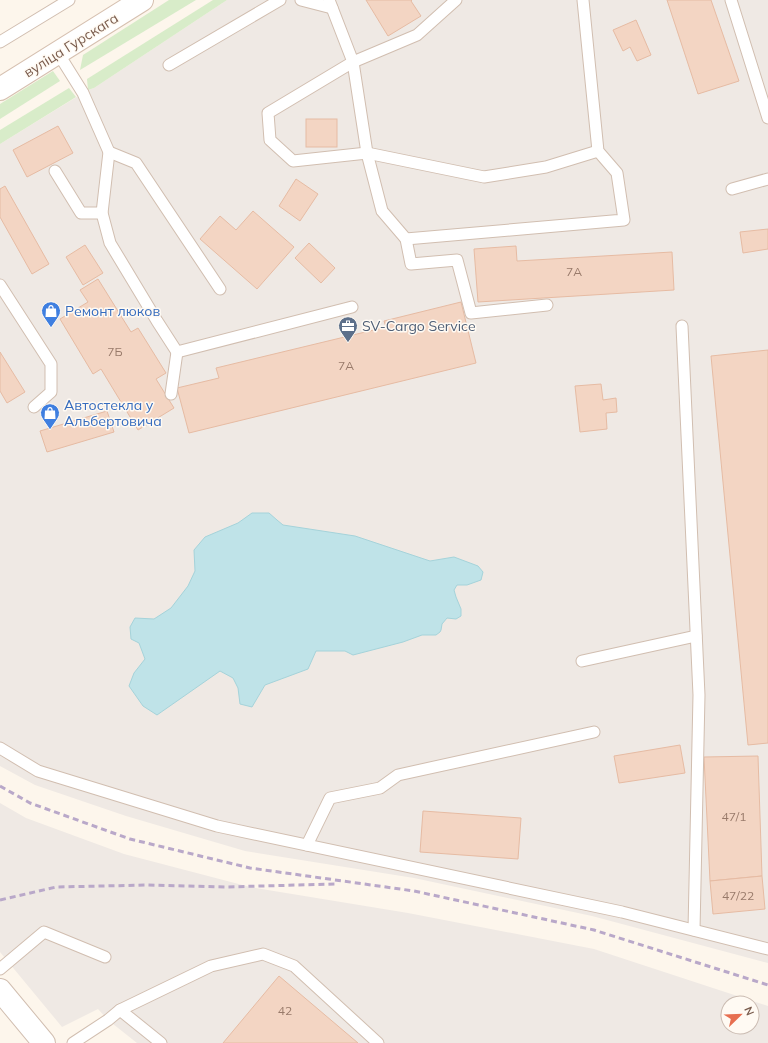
<svg xmlns="http://www.w3.org/2000/svg" width="768" height="1043" viewBox="0 0 768 1043" font-family="Mulish,sans-serif">
	<style>
		.industrial { fill: #efe9e4; fill-rule: evenodd }
		.green { fill: #d8ecc9 }
		.water { fill: #bfe3e8; stroke: #a5d3da }
		.building { fill: #f3d5c3; stroke: #e6bba3 }
		.lines { fill: none; stroke-linecap: round; stroke-linejoin: round }
		.lane-casing { stroke: #d1beb0; stroke-width: 13 }
		.street-casing { stroke: #d1beb0; stroke-width: 24 }
		.secondary-casing { stroke: #d6c0b0; stroke-width: 24 }
		.lane { stroke: #fff; stroke-width: 11 }
		.street { stroke: #fff; stroke-width: 22 }
		.secondary { stroke: #fff; stroke-width: 22 }
		.rail { stroke: #b9a8c9; stroke-width: 3; stroke-dasharray: 6 4; stroke-linecap: butt }
		.labels { text-anchor: middle; dominant-baseline: central; stroke-width: 3; stroke-linejoin: round; paint-order: stroke }
		.number-label { font-size: 12px; fill: #987a6a }
		.street-label { font-size: 14px; fill: #7a5c4d; stroke: #fffaf3 }
		.shop-label { font-size: 14px; fill: #366cbe; stroke: #fffaf3; text-anchor: start }
		.service-label { font-size: 14px; fill: #4e5e75; stroke: #fffaf3; text-anchor: start }
	</style>
	<rect width="100%" height="100%" fill="#fdf6ec"/>
	<!-- industrial -->
	<g class="industrial">
		<path d="M227 0H768V963L592 916 414 878 245 851 126 816 35 785 0 766V144L88 90 94 88ZM673 281 674 290 584 295Z"/>
		<path d="M0 803 26 818 124 854 250 887 408 913 594 949 768 1006V1043H137L108 1020 98 1009 62 1027 0 952ZM728 1003H752V1027H728Z"/>
	</g>
	<!-- green -->
	<g class="green">
		<polygon points="169,0 196,0 80,70 83,55"/>
		<polygon points="213,0 227,0 94,88 88,90 87,79"/>
		<polygon points="53,71 60,81 0,119 0,104"/>
		<polygon points="69,88 76,97 0,144 0,130"/>
	</g>
	<!-- water -->
	<polygon class="water" points="252,513 269,513 277,520 283,525 355,536 430,561 454,557 478,566 483,572 481,580 467,585 457,585 454,590 456,597 461,609 461,616 456,619 447,618 442,624 441,630 440,632 436,635 422,635 403,642 353,655 345,651 316,651 308,669 265,685 252,707 240,704 238,688 233,678 220,671 157,715 143,706 129,686 134,673 145,659 139,643 131,639 130,627 135,618 154,619 171,608 188,586 195,571 194,550 205,537 238,523"/>
	<!-- building -->
	<g class="building">
		<polygon points="366,0 412,0 411,1 421,16 388,36"/>
		<polygon points="667,0 711,0 739,81 698,94"/>
		<polygon points="636,20 651,55 637,61 630,47 623,51 613,30"/>
		<rect x="306" y="119" width="31" height="28"/>
		<polygon points="58,126 73,153 27,177 13,150"/>
		<polygon points="296,179 318,194 300,221 279,206"/>
		<polygon points="5,186 49,264 32,274 0,217 0,189"/>
		<polygon points="253,211 294,247 257,289 200,239 220,216 236,230"/>
		<polygon points="768,229 768,249 743,253 740,232"/>
		<polygon points="309,243 335,268 321,283 295,258"/>
		<polygon points="85,245 103,273 83,285 66,257"/>
		<polygon points="516,246 517,261 672,252 674,290 478,302 474,249"/>
		<polygon points="98,279 131,332 138,328 166,373 156,379 174,408 138,430 101,369 93,374 60,319 88,302 80,290"/>
		<polygon points="461,302 476,363 189,433 177,388 219,378 216,368 386,327 384,321"/>
		<polygon points="768,350 768,743 748,745 711,356"/>
		<polygon points="0,352 25,392 7,403 0,391"/>
		<polygon points="601,384 603,400 616,398 617,412 606,413 607,429 580,432 575,386"/>
		<polygon points="107,411 114,432 47,452 40,431"/>
		<polygon points="680,745 685,773 619,783 614,756"/>
		<polygon points="758,756 762,876 710,881 704,757"/>
		<polygon points="423,811 521,818 518,859 420,852"/>
		<polygon points="762,876 765,909 713,914 710,881"/>
		<polygon points="279,976 358,1043 223,1043"/>
	</g>
	<g class="lines">
		<defs>
			<g id="lane">
				<polyline points="301,0 332,8"/>
				<polyline points="329,0 353,62 367,153 382,211 406,239 624,220 617,173 598,151 583,0"/>
				<polyline points="456,0 417,35 353,62 268,113 270,140 293,161 367,153 484,177 546,167 598,151"/>
				<polyline points="731,0 768,118"/>
				<polyline points="0,42 69,0"/>
				<polyline points="58,53 83,93 109,152 102,213 110,243 157,321 177,352 352,307"/>
				<polyline points="169,65 280,0"/>
				<polyline points="109,152 136,163 220,289"/>
				<polyline points="55,171 81,213 102,213"/>
				<polyline points="732,189 768,179"/>
				<polyline points="406,239 411,264 457,260 471,313 547,305"/>
				<polyline points="0,285 51,364 51,392 34,407"/>
				<polyline points="682,326 699,695 694,930"/>
				<polyline points="171,394 177,352"/>
				<polyline points="582,661 696,636"/>
				<polyline points="0,748 38,771 217,826 622,912 768,949"/>
				<polyline points="307,845 330,798 380,788 398,775 594,732"/>
				<polyline points="0,969 44,932 105,957"/>
				<polyline points="120,1010 161,1043"/>
				<polyline points="73,1043 108,1020 120,1010 211,966 263,954 294,966 378,1043"/>
			</g>
			<polyline id="street" points="0,990 44,1043"/>
			<polyline id="secondary" points="0,89 142,0"/>
		</defs>
		<!-- lane casing -->
		<use href="#lane" class="lane-casing"/>
		<!-- street casing -->
		<use href="#street" class="street-casing"/>
		<!-- secondary casing -->
		<use href="#secondary" class="secondary-casing"/>
		<!-- lane -->
		<use href="#lane" class="lane"/>
		<!-- street -->
		<use href="#street" class="street"/>
		<!-- secondary -->
		<use href="#secondary" class="secondary"/>
		<!-- rail -->
		<g class="rail">
			<polyline points="0,786 30,803 130,839 250,868 414,891 594,930 768,985"/>
			<polyline points="0,900 56,887 148,885 225,887 335,884"/>
		</g>
	</g>
	<!-- icons -->
	<defs>
		<symbol id="shop-pin" viewBox="-11 -11 22 30"><path d="M0 17L-7.5 6A9.5 9.5 0 1 1 7.5 6Z" fill="#3f7fe0" stroke="#fffaf3"/><path d="M-5-2.5h2.3a2.7 3.5 0 0 1 5.4 0H5L5.5 6h-11ZM-1.5-2.5h3a1.5 2.3 0 0 0-3 0Z" fill="#fff"/></symbol>
		<symbol id="office-pin" viewBox="-11 -11 22 30"><path d="M0 17L-7.5 6A9.5 9.5 0 1 1 7.5 6Z" fill="#5c6f8a" stroke="#fffaf3"/><path d="M-6-3h4V-5.5h4V-3h4V5H-6ZM-1-4.5V-3h2v-1.5ZM-6 0V1H6V0Z" fill="#fff"/></symbol>
	</defs>
	<g fill-rule="evenodd">
		<use href="#shop-pin" x="40" y="300" width="22" height="30"/>
		<use href="#office-pin" x="337" y="315" width="22" height="30"/>
		<use href="#shop-pin" x="39" y="402" width="22" height="30"/>
	</g>
	<g class="labels">
		<!-- number labels -->
		<g class="number-label">
			<text x="574" y="271">7А</text>
			<text x="115" y="351">7Б</text>
			<text x="346" y="365">7А</text>
			<text x="734" y="816">47/1</text>
			<text x="738" y="895">47/22</text>
			<text x="285" y="1010">42</text>
		</g>
		<!-- street labels -->
		<g class="street-label">
			<text transform="translate(71 45) rotate(-32)">вуліца Гурскага</text>
		</g>
		<!-- shop labels -->
		<g class="shop-label">
			<text x="65" y="311">Ремонт люков</text>
			<text x="64" y="405">Автостекла у<tspan x="64" dy="16">Альбертовича</tspan></text>
		</g>
		<!-- service labels -->
		<g class="service-label">
			<text x="362" y="326">SV-Cargo Service</text>
		</g>
	</g>
	<!-- north arrow -->
	<g transform="translate(740 1015) rotate(67)"><circle r="19" fill="#fffaf3" stroke="#cabbb1"/>
	<path d="M0-3L7 15L0 10L-7 15Z" fill="#e76f51"/>
	<text y="-6" font-size="11" font-weight="bold" text-anchor="middle" fill="#7a5c4d">N</text>
	</g>
</svg>
